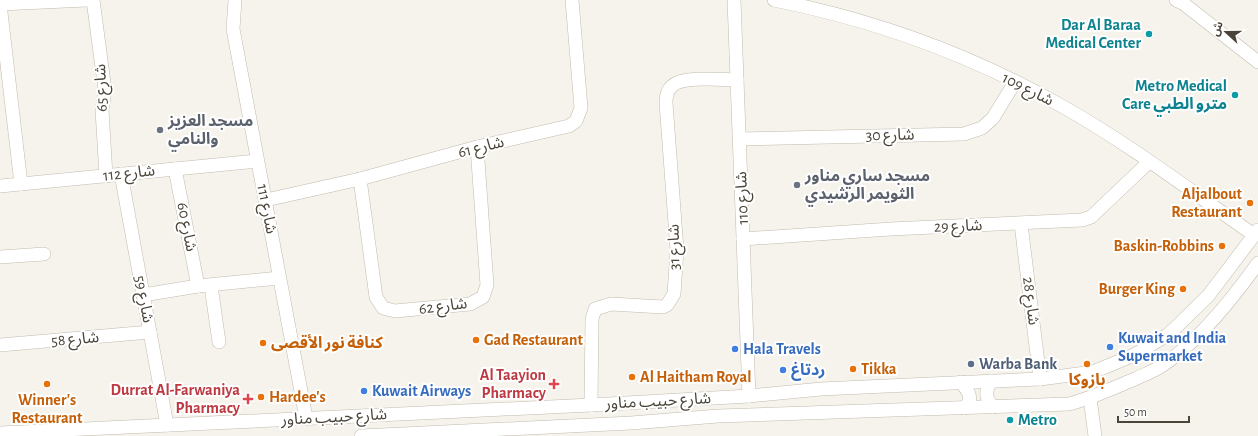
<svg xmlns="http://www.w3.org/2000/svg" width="1258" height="436" viewBox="0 0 1258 436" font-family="'Alegreya Sans','Noto Sans Arabic',sans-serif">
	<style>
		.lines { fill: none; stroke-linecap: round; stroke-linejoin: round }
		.minor-casing { stroke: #c2bbae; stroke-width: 14 }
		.minor { stroke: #fff; stroke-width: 13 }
		.culture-dot { fill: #0f9aa8; stroke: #fff; stroke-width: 1.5 }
		.worship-dot { fill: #6b7280; stroke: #fff; stroke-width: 1.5 }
		.food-dot { fill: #e8710a; stroke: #fff; stroke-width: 1.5 }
		.shop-dot { fill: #3f7fe0; stroke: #fff; stroke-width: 1.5 }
		.service-dot { fill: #5c6f8a; stroke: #fff; stroke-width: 1.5 }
		.health-dot { fill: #e0444e; stroke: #fff; stroke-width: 1.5 }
		.labels { text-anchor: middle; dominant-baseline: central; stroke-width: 4; stroke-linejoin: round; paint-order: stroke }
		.culture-label { font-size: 16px; font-weight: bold; fill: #0d838f; stroke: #fff; text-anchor: end }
		.street-label { font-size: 16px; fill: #4b4439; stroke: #fff }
		.worship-label { font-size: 16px; font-weight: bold; fill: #5b616d; stroke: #fff; text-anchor: start }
		.food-label { font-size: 16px; font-weight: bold; fill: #c56008; stroke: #fff; text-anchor: start }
		.shop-label { font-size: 16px; font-weight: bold; fill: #366cbe; stroke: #fff; text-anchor: start }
		.service-label { font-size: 16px; font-weight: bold; fill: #4e5e75; stroke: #fff; text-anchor: start }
		.health-label { font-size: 16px; font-weight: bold; fill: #be3a42; stroke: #fff; text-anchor: end }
	</style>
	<rect width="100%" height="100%" fill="#f6f3ec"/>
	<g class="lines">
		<defs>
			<g id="minor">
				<polyline points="93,0 105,90 102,110 106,176"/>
				<polyline points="235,0 233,29 306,418"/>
				<polyline points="734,0 749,396"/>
				<path d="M774 0C875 20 971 55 1060 105 1128 143 1191 191 1254 235"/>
				<polyline points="1176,0 1184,4 1258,62"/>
				<polyline points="0,4 21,184"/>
				<polyline points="0,4 87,0"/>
				<polyline points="740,139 964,134 982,128 993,118 1015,82"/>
				<polyline points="175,169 198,286"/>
				<polyline points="121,174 167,425"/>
				<polyline points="360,179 376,297 383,308 395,311 470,304 483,297 487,285 477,147"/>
				<polyline points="0,186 257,161"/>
				<polyline points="266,200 360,179 477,147 569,126 576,121 581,108 572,0"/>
				<polyline points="1021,224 1040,379"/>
				<polyline points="743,239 891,229 1082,220 1091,217 1149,162"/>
				<polyline points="0,257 44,254"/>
				<polyline points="211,286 219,342"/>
				<polyline points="143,295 198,286 279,278"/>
				<polyline points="0,345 150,332"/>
				<path d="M991 381C985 392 985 397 993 407"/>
				<path d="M961 382C968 391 975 399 964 408"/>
				<polyline points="1090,398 1095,436"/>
				<path d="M591 405 592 319 595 309 611 304 663 307 667 305 674 294 677 250 666 103C666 97 667 90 672 86 683 75 722 80 737 80"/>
				<polyline points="0,433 591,405 749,396 821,389 1040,379 1093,372 1134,355 1169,334 1208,296 1258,230"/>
				<path d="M361 436 631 423 718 416 1069 404C1092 398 1113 388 1135 379 1143 375 1152 372 1160 367 1196 344 1233 298 1258 263"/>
			</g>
		</defs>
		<!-- minor casing -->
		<use href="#minor" class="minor-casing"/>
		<!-- minor -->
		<use href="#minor" class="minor"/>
	</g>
	<!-- markers -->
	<g class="culture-dot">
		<circle cx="1149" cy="34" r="4"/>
		<circle cx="1235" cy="95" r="4"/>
		<circle cx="1010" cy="420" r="4"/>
	</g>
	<g class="worship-dot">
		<circle cx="160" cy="130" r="4"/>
		<circle cx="797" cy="185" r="4"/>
	</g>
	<g class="food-dot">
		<circle cx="1250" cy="203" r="4"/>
		<circle cx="1222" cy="246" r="4"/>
		<circle cx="1183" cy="289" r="4"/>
		<circle cx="476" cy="340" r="4"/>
		<circle cx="263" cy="343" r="4"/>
		<circle cx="1087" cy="364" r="4"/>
		<circle cx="853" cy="369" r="4"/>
		<circle cx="632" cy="377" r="4"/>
		<circle cx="47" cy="384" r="4"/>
		<circle cx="261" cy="397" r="4"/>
	</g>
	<g class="shop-dot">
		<circle cx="1110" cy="347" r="4"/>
		<circle cx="735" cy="349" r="4"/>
		<circle cx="783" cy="370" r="4"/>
		<circle cx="364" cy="391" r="4"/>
	</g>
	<circle class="service-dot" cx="971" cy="364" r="4"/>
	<g class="health-dot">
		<path d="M552 378h4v4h4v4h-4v4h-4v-4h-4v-4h4z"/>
		<path d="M246 393h4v4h4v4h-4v4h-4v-4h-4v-4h4z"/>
	</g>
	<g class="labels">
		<!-- culture labels -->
		<g class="culture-label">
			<text x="1141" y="25">Dar Al Baraa<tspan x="1141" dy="18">Medical Center</tspan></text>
			<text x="1227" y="86">Metro Medical<tspan x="1227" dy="18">Care مترو الطبي</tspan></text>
			<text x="1018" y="420" text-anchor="start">Metro</text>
		</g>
		<!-- street labels -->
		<g class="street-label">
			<text transform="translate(101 88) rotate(-92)">شارع 65</text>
			<text transform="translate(1028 89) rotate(27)">شارع 109</text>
			<text transform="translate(890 135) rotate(-1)">شارع 30</text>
			<text transform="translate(481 147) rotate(-14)">شارع 61</text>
			<text transform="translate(129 173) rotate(-6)">شارع 112</text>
			<text transform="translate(742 198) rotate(-92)">شارع 110</text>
			<text transform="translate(267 209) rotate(79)">شارع 111</text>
			<text transform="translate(958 226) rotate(-2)">شارع 29</text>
			<text transform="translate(187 227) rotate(79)">شارع 60</text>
			<text transform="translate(674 247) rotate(-91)">شارع 31</text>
			<text transform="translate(144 299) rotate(79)">شارع 59</text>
			<text transform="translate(1031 301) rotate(83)">شارع 28</text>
			<text transform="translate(443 306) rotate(-7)">شارع 62</text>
			<text transform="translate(75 339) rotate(-5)">شارع 58</text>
			<text transform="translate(658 401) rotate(-3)">شارع حبيب مناور</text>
			<text transform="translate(334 417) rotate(-3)">شارع حبيب مناور</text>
		</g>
		<!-- worship labels -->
		<g class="worship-label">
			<text x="168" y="121">مسجد العزيز<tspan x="168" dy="18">والنامي</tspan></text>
			<text x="805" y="176">مسجد ساري مناور<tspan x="805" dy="18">الثويمر الرشيدي</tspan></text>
		</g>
		<!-- food labels -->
		<g class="food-label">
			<text x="1242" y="194" text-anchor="end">Aljalbout<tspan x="1242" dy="18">Restaurant</tspan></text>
			<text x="1214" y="246" text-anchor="end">Baskin-Robbins</text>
			<text x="1175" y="289" text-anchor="end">Burger King</text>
			<text x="484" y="340">Gad Restaurant</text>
			<text x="271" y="343">كنافة نور الأقصى</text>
			<text x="861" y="369">Tikka</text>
			<text x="640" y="377">Al Haitham Royal</text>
			<text x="1087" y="380" text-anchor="middle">بازوكا</text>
			<text x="269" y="397">Hardee's</text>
			<text x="47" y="400" text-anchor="middle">Winner's<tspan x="47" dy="18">Restaurant</tspan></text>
		</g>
		<!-- shop labels -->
		<g class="shop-label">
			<text x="1118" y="338">Kuwait and India<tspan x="1118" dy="18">Supermarket</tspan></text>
			<text x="743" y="349">Hala Travels</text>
			<text x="791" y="370">ردتاغ</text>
			<text x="372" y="391">Kuwait Airways</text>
		</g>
		<!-- service labels -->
		<g class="service-label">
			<text x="979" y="364">Warba Bank</text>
		</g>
		<!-- health labels -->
		<g class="health-label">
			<text x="546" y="375">Al Taayion<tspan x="546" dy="18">Pharmacy</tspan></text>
			<text x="240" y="390">Durrat Al-Farwaniya<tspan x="240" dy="18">Pharmacy</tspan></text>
		</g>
	</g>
	<!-- north arrow -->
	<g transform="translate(1226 32) rotate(291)" stroke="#ffffff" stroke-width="3" paint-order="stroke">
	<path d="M0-3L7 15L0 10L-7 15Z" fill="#4b4439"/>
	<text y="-6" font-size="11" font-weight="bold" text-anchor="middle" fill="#4b4439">ش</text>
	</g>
	<!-- scale -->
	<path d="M1118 416v6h71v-6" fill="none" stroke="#4b4439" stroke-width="2"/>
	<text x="1124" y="416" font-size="12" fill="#4b4439" stroke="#ffffff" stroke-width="3" paint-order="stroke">50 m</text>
</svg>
